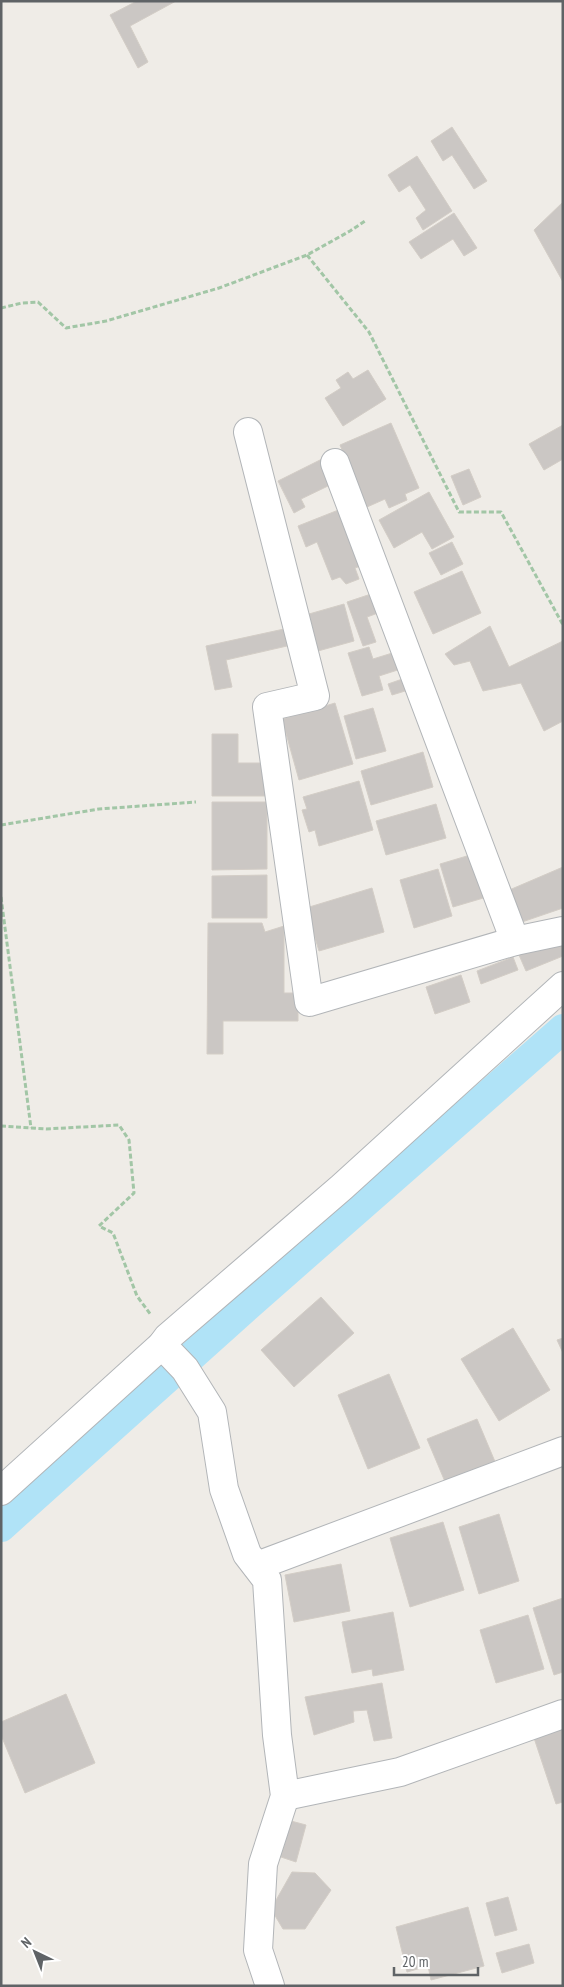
<svg xmlns="http://www.w3.org/2000/svg" width="564" height="1987" viewBox="0 0 564 1987" font-family="'PT Sans Narrow',sans-serif">
	<style>
		.lines { fill: none; stroke-linecap: round; stroke-linejoin: round }
		.canal { stroke: #b0e3f7; stroke-width: 30 }
		.building { fill: #cbc7c4; stroke: #d3cdc6 }
		.minor-casing { stroke: #b2b5b8; stroke-width: 30 }
		.path { stroke: #a2c6a6; stroke-width: 3; stroke-dasharray: 5 2.5; stroke-linecap: butt }
		.minor { stroke: #fff; stroke-width: 28 }
	</style>
	<rect width="100%" height="100%" fill="#efece7"/>
	<g class="lines">
		<!-- canal -->
		<polyline class="canal" points="1,1527 253,1301 563,1029"/>
	</g>
	<!-- building -->
	<g class="building">
		<polygon points="137,1 176,1 130,26 148,62 138,68 110,15"/>
		<polygon points="452,127 487,181 474,189 452,155 443,161 431,141"/>
		<polygon points="417,156 452,211 423,230 416,218 426,210 410,185 399,192 388,175"/>
		<polygon points="563,202 563,282 534,230"/>
		<polygon points="454,213 477,248 464,256 453,239 421,259 409,242"/>
		<polygon points="368,370 386,399 343,426 325,398 341,388 336,380 348,372 353,379"/>
		<polygon points="391,423 419,488 405,494 407,500 389,508 385,499 367,507 340,445"/>
		<polygon points="563,425 563,459 544,470 529,444"/>
		<polygon points="328,456 336,471 325,476 330,485 301,499 305,507 294,513 278,481"/>
		<polygon points="469,469 481,497 463,505 451,476"/>
		<polygon points="429,492 454,537 432,549 422,532 394,548 379,520"/>
		<polygon points="346,507 369,563 355,568 359,579 346,584 340,577 332,580 317,542 306,547 298,526"/>
		<polygon points="452,542 463,564 441,575 429,553"/>
		<polygon points="462,571 481,613 433,634 414,592"/>
		<polygon points="371,594 378,613 367,617 376,642 363,646 347,602"/>
		<polygon points="344,604 354,641 318,651 309,614"/>
		<polygon points="490,626 509,667 563,641 563,721 544,731 521,683 483,691 470,661 454,665 445,654"/>
		<polygon points="284,629 287,646 226,660 232,687 215,690 206,646"/>
		<polygon points="369,647 373,659 402,650 407,667 379,676 383,690 362,696 348,653"/>
		<polygon points="411,676 415,688 392,695 388,684"/>
		<polygon points="335,703 353,764 299,780 282,719"/>
		<polygon points="373,708 386,751 356,759 344,716"/>
		<polygon points="212,734 238,734 238,763 267,763 267,796 212,796"/>
		<polygon points="423,752 433,787 371,805 361,771"/>
		<polygon points="359,781 373,830 319,846 315,830 309,832 302,810 307,809 303,797"/>
		<polygon points="212,802 267,802 267,869 212,870"/>
		<polygon points="436,804 446,838 386,855 376,821"/>
		<polygon points="477,853 490,896 453,907 440,864"/>
		<polygon points="563,867 563,908 519,923 507,891"/>
		<polygon points="438,869 452,916 414,928 400,880"/>
		<polygon points="267,875 267,918 212,918 212,876"/>
		<polygon points="372,888 384,932 319,951 306,908"/>
		<polygon points="208,923 262,923 265,932 284,926 284,993 298,993 298,1021 223,1021 223,1054 207,1054"/>
		<polygon points="563,938 563,956 526,971 519,955"/>
		<polygon points="513,957 518,970 481,984 477,971"/>
		<polygon points="461,975 470,1002 435,1014 426,987"/>
		<polygon points="321,1297 354,1333 294,1387 261,1350"/>
		<polygon points="513,1328 550,1390 499,1421 461,1359"/>
		<polygon points="563,1338 563,1353 557,1340"/>
		<polygon points="389,1374 420,1448 368,1469 338,1395"/>
		<polygon points="477,1419 496,1464 446,1484 427,1439"/>
		<polygon points="499,1514 519,1581 479,1594 459,1527"/>
		<polygon points="443,1522 464,1590 410,1607 390,1538"/>
		<polygon points="341,1564 350,1611 294,1622 285,1575"/>
		<polygon points="563,1598 563,1672 554,1675 533,1608"/>
		<polygon points="393,1612 404,1670 373,1676 372,1669 352,1673 342,1622"/>
		<polygon points="528,1615 544,1669 496,1683 480,1630"/>
		<polygon points="382,1683 392,1738 374,1741 367,1710 353,1711 354,1722 314,1735 305,1697"/>
		<polygon points="66,1694 95,1763 25,1793 1,1735 1,1722"/>
		<polygon points="563,1726 563,1802 556,1804 533,1735"/>
		<polygon points="291,1821 306,1825 296,1862 281,1857"/>
		<polygon points="292,1872 315,1873 331,1890 305,1929 283,1929 271,1909"/>
		<polygon points="508,1897 517,1930 495,1936 486,1903"/>
		<polygon points="468,1907 484,1966 431,1980 428,1966 407,1972 396,1927"/>
		<polygon points="529,1944 534,1963 502,1973 496,1953"/>
	</g>
	<g class="lines">
		<defs>
			<g id="minor">
				<polyline points="248,432 315,696 267,707 309,1002 515,941 563,931"/>
				<polyline points="335,463 515,941"/>
				<polyline points="162,1345 185,1369 212,1412 224,1489 247,1554 267,1580 277,1735 285,1796 263,1864 258,1950 270,1986"/>
				<polyline points="1,1491 162,1345 168,1337 342,1187 563,986"/>
				<polyline points="257,1566 563,1451"/>
				<polyline points="285,1796 400,1772 563,1714"/>
			</g>
		</defs>
		<!-- minor casing -->
		<use href="#minor" class="minor-casing"/>
		<!-- path -->
		<g class="path">
			<polyline points="307,255 369,332 459,512 501,512 563,625"/>
			<polyline points="1,308 22,303 38,302 66,328 106,321 219,288 307,255 350,231 365,221"/>
			<polyline points="1,825 99,809 196,802"/>
			<polyline points="1,897 31,1128"/>
			<polyline points="1,1126 46,1129 119,1125 129,1140 134,1193 99,1226 113,1233 137,1296 151,1315"/>
		</g>
		<!-- minor -->
		<use href="#minor" class="minor"/>
	</g>
	<!-- border -->
	<rect width="564" height="1987" fill="none" stroke="#5f6366" stroke-width="5"/>
	<!-- north arrow -->
	<g transform="translate(35 1952) rotate(317)" stroke="#ffffff" stroke-width="4" paint-order="stroke">
	<path d="M0-4L9 19L0 12L-9 19Z" fill="#5f6366"/>
	<text y="-8" font-size="14" font-weight="bold" text-anchor="middle" fill="#5f6366">N</text>
	</g>
	<!-- scale -->
	<path d="M394 1967v8h84v-8" fill="none" stroke="#5f6366" stroke-width="2.5"/>
	<text x="402" y="1967" font-size="15" fill="#5f6366" stroke="#ffffff" stroke-width="4" paint-order="stroke">20 m</text>
</svg>
